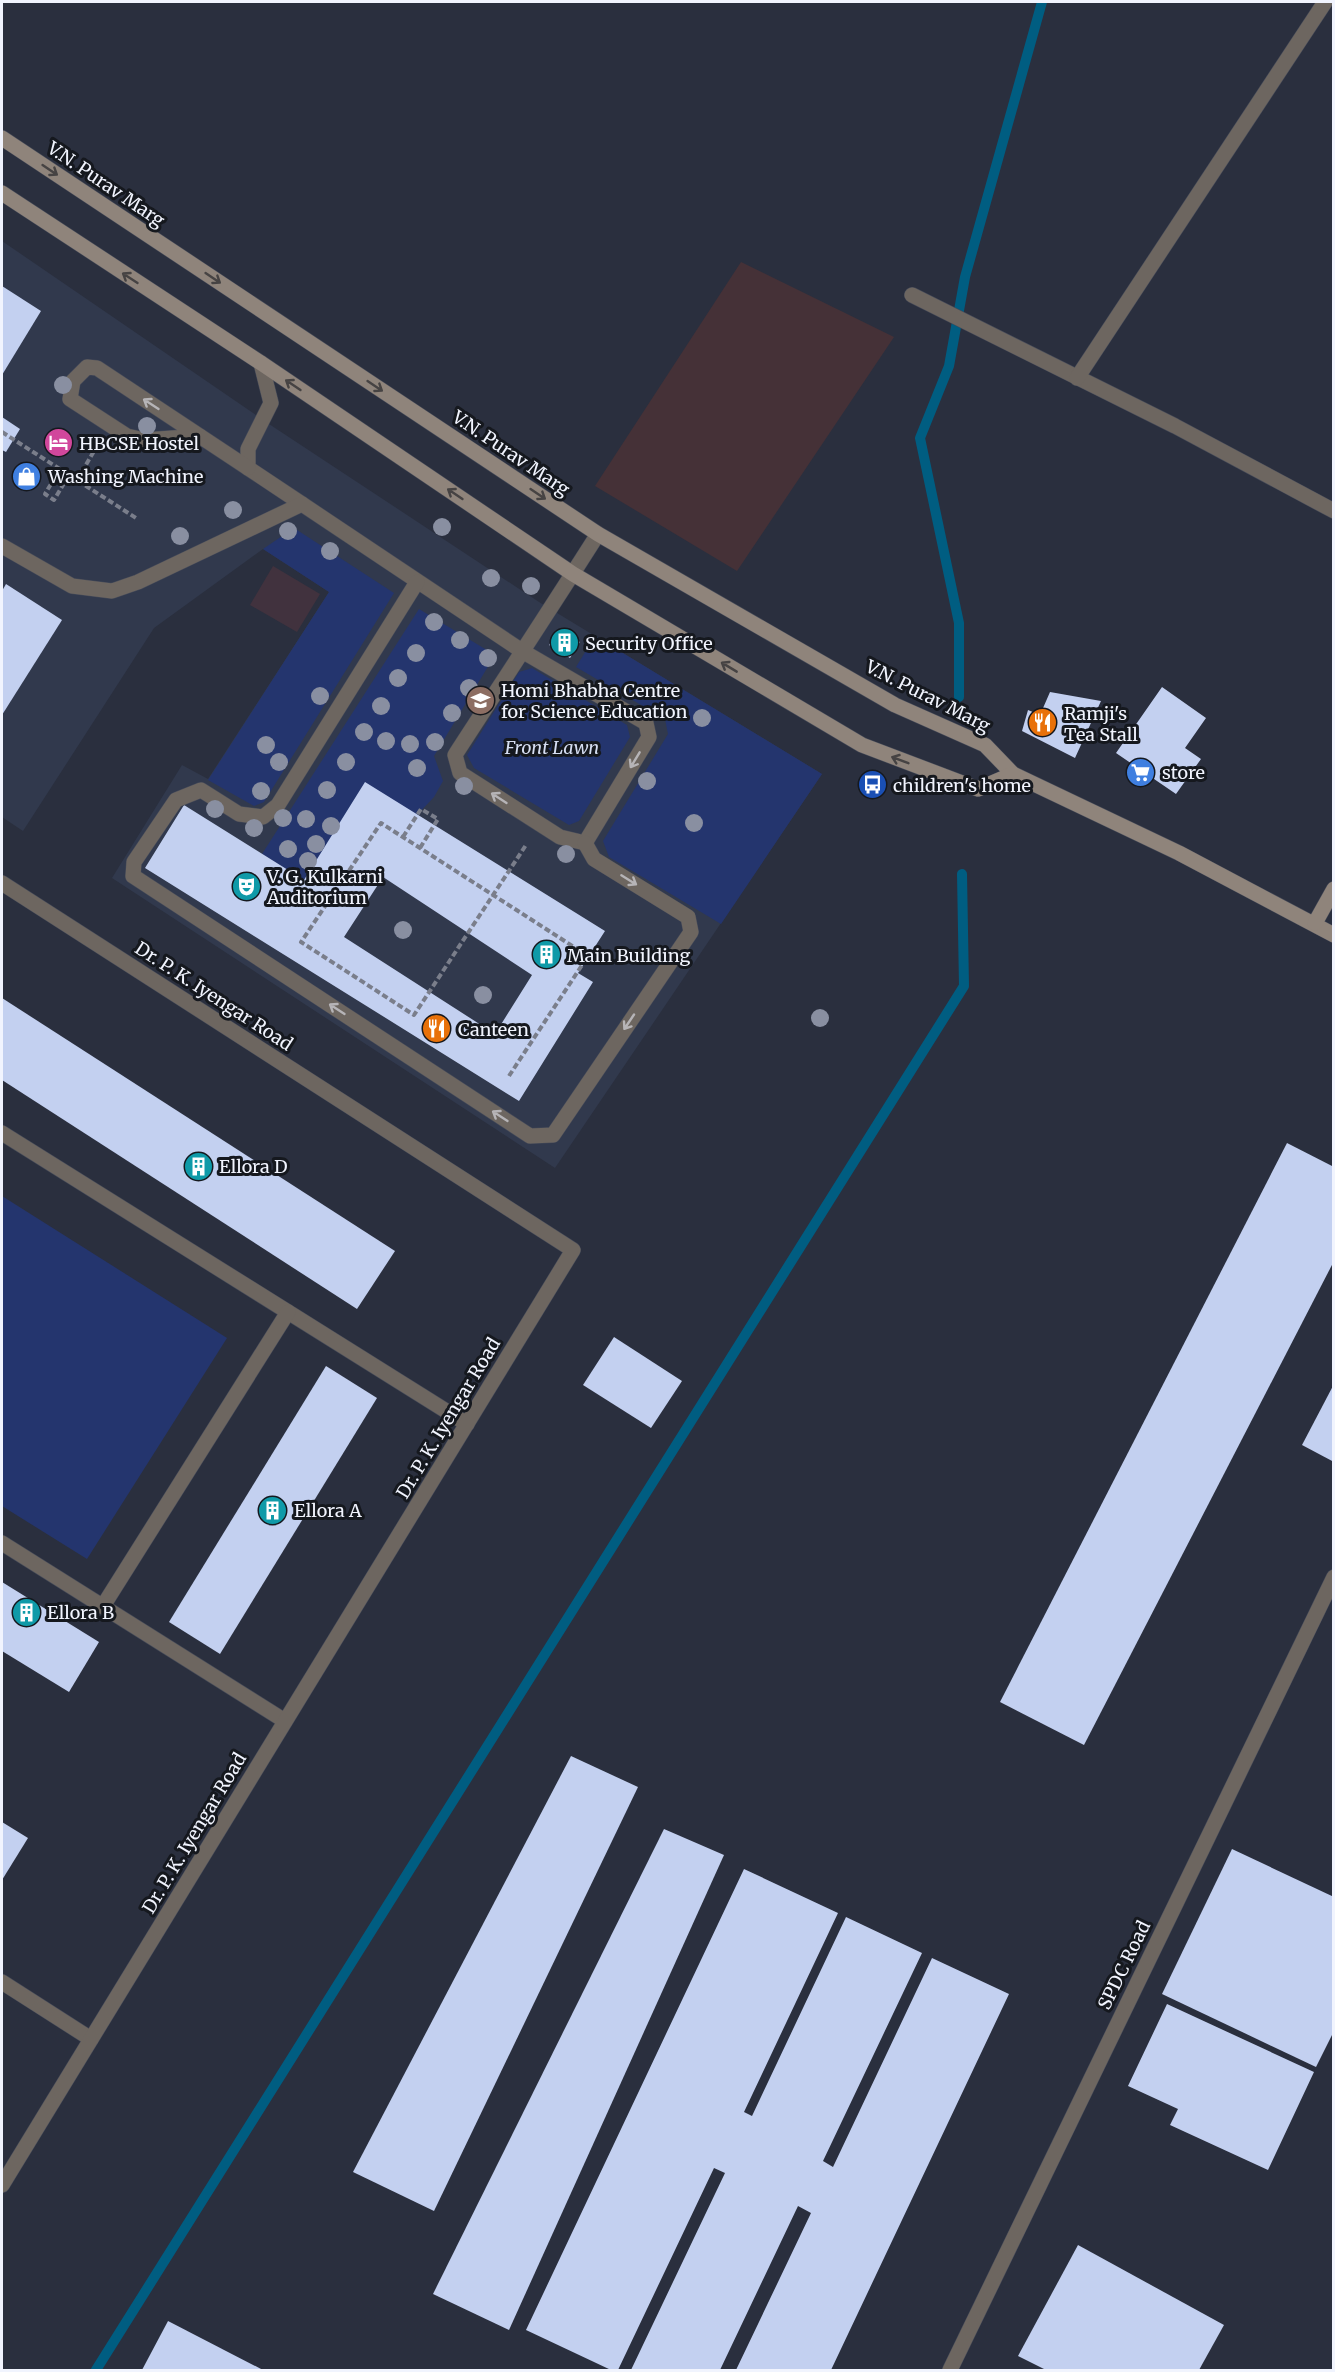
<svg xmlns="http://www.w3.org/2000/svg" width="1335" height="2372" viewBox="0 0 1335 2372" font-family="Merriweather,serif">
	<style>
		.commercial { fill: #453137 }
		.industrial { fill: #41323e }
		.built { fill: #31394d }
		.green { fill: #24356e }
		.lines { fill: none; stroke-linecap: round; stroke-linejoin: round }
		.stream { stroke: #005d81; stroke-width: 10 }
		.building { fill: #c3d0f0; fill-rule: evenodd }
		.lane-casing { stroke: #464b59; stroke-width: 16 }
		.street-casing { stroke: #464b59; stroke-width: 16 }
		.secondary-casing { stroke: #464b59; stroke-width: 16 }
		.path { stroke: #7a7e8b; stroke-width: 4; stroke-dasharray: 6 3; stroke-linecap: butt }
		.lane { stroke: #6d6660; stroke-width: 15 }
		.street { stroke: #6d6660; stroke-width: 15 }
		.secondary { stroke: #8f847b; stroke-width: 15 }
		.tree { fill: #898fa1 }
		.oneway { stroke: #464343 }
		.oneway2 { stroke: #b6b4b7 }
		.labels { text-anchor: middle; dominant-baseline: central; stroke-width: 6; stroke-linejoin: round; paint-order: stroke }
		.street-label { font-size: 18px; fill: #f1f4fe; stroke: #15181e }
		.poi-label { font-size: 18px; fill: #f1f4fe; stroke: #15181e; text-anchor: start }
		.park-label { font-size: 18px; font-style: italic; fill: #d6def2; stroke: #15181e }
	</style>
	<rect width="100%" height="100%" fill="#2a2f3e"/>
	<!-- commercial -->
	<polygon class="commercial" points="741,262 894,337 737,571 595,486"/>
	<!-- industrial -->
	<polygon class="industrial" points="273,566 320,594 297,632 250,605"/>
	<!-- built -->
	<polygon class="built" points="2,241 269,424 539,602 822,774 555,1168 112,878 182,765 208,779 329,592 263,549 154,628 23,831 2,817"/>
	<!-- green -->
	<g class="green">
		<polygon points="294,528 394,593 264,802 254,806 208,780 329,592 263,549"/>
		<polygon points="419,609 495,655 434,756 443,781 434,797 417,815 304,880 262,854"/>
		<polygon points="595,636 822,774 721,924 609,857 603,841 668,734 665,719 576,667"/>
		<polygon points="532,668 627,725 630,737 579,821 569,825 474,768 467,755 519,672"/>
		<polygon points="2,1196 227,1338 87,1559 2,1506"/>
	</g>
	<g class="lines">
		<!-- stream -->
		<g class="stream">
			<polyline points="959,697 959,623 920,438 949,366 965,277 1042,2"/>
			<polyline points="96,2370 964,986 962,874"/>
		</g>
	</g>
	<!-- building -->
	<g class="building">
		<polygon points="2,286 41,311 2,375"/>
		<polygon points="2,417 20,429 6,452 2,450"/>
		<polygon points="6,584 62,620 2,715 2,591"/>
		<polygon points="559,629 580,642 570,658 549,645"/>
		<polygon points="1162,687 1206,718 1185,748 1201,759 1176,794 1116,753"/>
		<polygon points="1050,692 1101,701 1075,758 1022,731 1028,710 1040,715"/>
		<path d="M365 782 605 931 578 973 593 982 519 1101 145 868 184 805 304 880ZM383 877 532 975 495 1034 344 937Z"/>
		<polygon points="2,998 395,1251 357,1309 2,1080"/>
		<polygon points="1287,1143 1334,1167 1334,1261 1084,1745 1000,1702"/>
		<polygon points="614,1337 682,1381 651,1428 583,1385"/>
		<polygon points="326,1366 377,1398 220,1654 169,1622"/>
		<polygon points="1334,1384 1334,1462 1302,1445"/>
		<polygon points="2,1582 99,1642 69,1692 2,1651"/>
		<polygon points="571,1756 638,1787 434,2211 353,2172"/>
		<polygon points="2,1822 28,1838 2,1880"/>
		<polygon points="664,1829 724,1855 509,2330 433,2294"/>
		<polygon points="1232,1849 1334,1897 1334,2031 1316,2067 1162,1994"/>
		<polygon points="744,1869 838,1913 744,2112 752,2116 846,1917 922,1953 823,2161 833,2167 932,1958 1009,1994 831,2370 736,2370 811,2213 798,2206 720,2370 631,2370 725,2173 714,2168 618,2370 611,2370 526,2330"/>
		<polygon points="1167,2004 1314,2072 1268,2170 1170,2125 1178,2109 1128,2086"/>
		<polygon points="1078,2245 1224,2325 1199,2370 1046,2370 1018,2356"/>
		<polygon points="168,2321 263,2370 142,2370"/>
	</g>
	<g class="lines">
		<defs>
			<g id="lane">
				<polyline points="912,295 1175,426 1334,511"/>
				<polyline points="261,363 271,403 248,449 248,468 302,504"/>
				<polyline points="1077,378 1325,2"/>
				<polyline points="200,436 144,440 127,436 70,399 73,381 87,367 97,368 248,468"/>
				<path d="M2 546 72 586 112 591 138 582 302 504 522 651 646 723 649 737 585 843 560 837 460 773 455 755C503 681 551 608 598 534"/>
				<polyline points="417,582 278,805 263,817 239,814 201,790 176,800 134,862 133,876 530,1136 553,1135 691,932 688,917 594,859 585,843"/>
				<polyline points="2,1133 467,1424"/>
				<polyline points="2,1543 285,1721"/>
				<polyline points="103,1606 288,1312"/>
				<polyline points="2,1982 91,2039"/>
				<polyline points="950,2370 1334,1577"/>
			</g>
			<polyline id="street" points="2,883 573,1250 2,2185"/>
			<g id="secondary">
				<polyline points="2,138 598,534 895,705 985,745 1013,774 1179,853 1334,935"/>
				<polyline points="2,193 261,363 573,574 862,745 978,789 1013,774"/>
				<polyline points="1315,923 1334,889"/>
			</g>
		</defs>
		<!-- lane casing -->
		<use href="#lane" class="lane-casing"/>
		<!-- street casing -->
		<use href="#street" class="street-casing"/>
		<!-- secondary casing -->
		<use href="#secondary" class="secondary-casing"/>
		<!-- path -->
		<g class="path">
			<polyline points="2,432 136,518"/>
			<polyline points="60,469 45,494 54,500 69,475"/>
			<polyline points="77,480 97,446"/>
			<polyline points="403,837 421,809 438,819 420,848"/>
			<polyline points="509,1076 588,956 381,823 301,942 414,1015 526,845"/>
		</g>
		<!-- lane -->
		<use href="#lane" class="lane"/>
		<!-- street -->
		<use href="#street" class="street"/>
		<!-- secondary -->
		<use href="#secondary" class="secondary"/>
	</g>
	<!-- trees -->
	<g class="tree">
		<circle cx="63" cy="385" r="9"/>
		<circle cx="147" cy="426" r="9"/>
		<circle cx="233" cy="510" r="9"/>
		<circle cx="442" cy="527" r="9"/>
		<circle cx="288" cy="531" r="9"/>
		<circle cx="180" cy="536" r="9"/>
		<circle cx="330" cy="551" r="9"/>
		<circle cx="491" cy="578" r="9"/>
		<circle cx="531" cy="586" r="9"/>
		<circle cx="434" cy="622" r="9"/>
		<circle cx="460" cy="640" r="9"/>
		<circle cx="416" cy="653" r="9"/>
		<circle cx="488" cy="658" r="9"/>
		<circle cx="398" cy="678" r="9"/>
		<circle cx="469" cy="688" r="9"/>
		<circle cx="320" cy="696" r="9"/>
		<circle cx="381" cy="706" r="9"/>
		<circle cx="452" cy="713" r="9"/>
		<circle cx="702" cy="718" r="9"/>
		<circle cx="364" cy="732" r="9"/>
		<circle cx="386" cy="741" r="9"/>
		<circle cx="435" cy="742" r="9"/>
		<circle cx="410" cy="744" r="9"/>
		<circle cx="266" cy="745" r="9"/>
		<circle cx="279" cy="762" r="9"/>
		<circle cx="346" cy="762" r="9"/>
		<circle cx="417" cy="768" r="9"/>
		<circle cx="647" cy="781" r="9"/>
		<circle cx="464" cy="786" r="9"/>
		<circle cx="327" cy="790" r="9"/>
		<circle cx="261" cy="791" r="9"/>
		<circle cx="215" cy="809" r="9"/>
		<circle cx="283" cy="818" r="9"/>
		<circle cx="306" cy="819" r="9"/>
		<circle cx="694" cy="823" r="9"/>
		<circle cx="331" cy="826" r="9"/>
		<circle cx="254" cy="828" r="9"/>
		<circle cx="316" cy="844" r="9"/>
		<circle cx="288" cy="849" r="9"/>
		<circle cx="566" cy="854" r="9"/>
		<circle cx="308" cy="861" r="9"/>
		<circle cx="403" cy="930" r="9"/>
		<circle cx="483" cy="995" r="9"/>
		<circle cx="820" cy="1018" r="9"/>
	</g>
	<!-- one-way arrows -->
	<defs><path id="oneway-shaft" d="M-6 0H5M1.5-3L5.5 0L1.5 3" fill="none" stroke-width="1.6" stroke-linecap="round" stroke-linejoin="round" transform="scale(1.5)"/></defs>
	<g class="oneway">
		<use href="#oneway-shaft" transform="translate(50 170) rotate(34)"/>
		<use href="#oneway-shaft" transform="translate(130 278) rotate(-147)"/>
		<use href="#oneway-shaft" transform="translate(213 278) rotate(34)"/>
		<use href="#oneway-shaft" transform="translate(293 385) rotate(-146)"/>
		<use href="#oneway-shaft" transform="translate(375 386) rotate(34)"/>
		<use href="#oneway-shaft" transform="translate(455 494) rotate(-146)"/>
		<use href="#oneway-shaft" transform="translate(538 494) rotate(34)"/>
		<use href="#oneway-shaft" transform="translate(729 667) rotate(-149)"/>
		<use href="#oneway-shaft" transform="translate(900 760) rotate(-159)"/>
	</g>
	<g class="oneway2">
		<use href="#oneway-shaft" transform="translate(151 404) rotate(-147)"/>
		<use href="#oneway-shaft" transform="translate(635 760) rotate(121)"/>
		<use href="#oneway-shaft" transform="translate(499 798) rotate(-147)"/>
		<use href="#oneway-shaft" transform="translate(629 880) rotate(32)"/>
		<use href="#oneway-shaft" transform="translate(337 1009) rotate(-147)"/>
		<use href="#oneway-shaft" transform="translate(629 1022) rotate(124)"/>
		<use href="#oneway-shaft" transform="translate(500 1116) rotate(-147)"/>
	</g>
	<!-- icons -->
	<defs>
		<symbol id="hotel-disc" viewBox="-11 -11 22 22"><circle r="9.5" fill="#d1479c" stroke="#15181e"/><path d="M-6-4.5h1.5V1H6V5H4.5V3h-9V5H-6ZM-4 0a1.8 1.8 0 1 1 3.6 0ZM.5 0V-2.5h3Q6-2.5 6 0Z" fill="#fff"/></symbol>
		<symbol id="shop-disc" viewBox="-11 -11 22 22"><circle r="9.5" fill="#3f7fe0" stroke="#15181e"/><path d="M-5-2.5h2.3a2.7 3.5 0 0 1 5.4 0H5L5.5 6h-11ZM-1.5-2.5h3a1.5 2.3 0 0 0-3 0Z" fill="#fff"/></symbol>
		<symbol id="building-disc" viewBox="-11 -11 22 22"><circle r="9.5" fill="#0f9aa8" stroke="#15181e"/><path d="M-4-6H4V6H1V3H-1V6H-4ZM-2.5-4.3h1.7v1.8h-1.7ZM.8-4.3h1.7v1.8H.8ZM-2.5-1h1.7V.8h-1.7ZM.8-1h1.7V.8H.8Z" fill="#fff"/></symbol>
		<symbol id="university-disc" viewBox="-11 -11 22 22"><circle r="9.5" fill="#8d6e63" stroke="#15181e"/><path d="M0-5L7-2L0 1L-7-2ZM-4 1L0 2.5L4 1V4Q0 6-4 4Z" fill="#fff"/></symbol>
		<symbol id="restaurant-disc" viewBox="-11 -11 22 22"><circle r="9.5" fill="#e8710a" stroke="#15181e"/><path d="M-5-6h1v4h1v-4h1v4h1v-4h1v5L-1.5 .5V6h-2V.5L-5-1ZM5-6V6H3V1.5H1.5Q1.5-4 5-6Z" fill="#fff"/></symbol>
		<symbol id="supermarket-disc" viewBox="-11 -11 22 22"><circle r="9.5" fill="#3f7fe0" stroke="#15181e"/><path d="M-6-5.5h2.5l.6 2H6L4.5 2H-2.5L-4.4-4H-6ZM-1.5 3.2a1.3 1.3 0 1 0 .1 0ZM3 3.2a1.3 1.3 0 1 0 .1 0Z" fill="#fff"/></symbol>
		<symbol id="bus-disc" viewBox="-11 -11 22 22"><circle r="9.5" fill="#1a4fb4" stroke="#15181e"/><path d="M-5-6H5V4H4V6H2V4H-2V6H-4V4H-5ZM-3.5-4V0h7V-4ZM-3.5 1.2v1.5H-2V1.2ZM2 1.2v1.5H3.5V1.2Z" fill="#fff"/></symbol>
		<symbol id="theatre-disc" viewBox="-11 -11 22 22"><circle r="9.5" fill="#0f9aa8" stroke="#15181e"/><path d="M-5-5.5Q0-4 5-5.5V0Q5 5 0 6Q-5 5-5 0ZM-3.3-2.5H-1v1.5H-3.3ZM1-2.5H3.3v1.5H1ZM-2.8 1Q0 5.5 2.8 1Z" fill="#fff"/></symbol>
	</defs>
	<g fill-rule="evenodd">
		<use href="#hotel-disc" x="42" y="426" width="33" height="33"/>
		<use href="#shop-disc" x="10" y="460" width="33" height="33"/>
		<use href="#building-disc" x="548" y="626" width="33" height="33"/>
		<use href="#university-disc" x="464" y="684" width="33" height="33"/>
		<use href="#restaurant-disc" x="1026" y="706" width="33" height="33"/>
		<use href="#supermarket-disc" x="1124" y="756" width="33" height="33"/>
		<use href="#bus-disc" x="856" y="768" width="33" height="33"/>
		<use href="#theatre-disc" x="230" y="870" width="33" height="33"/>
		<use href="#building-disc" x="530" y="938" width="33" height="33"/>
		<use href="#restaurant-disc" x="420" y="1012" width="33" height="33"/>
		<use href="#building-disc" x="182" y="1150" width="33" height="33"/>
		<use href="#building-disc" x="256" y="1494" width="33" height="33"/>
		<use href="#building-disc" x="10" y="1596" width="33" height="33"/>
	</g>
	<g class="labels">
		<!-- street labels -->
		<g class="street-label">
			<text transform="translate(106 184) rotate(34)">V.N. Purav Marg</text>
			<text transform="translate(511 453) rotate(34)">V.N. Purav Marg</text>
			<text transform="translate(928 696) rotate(27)">V.N. Purav Marg</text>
			<text transform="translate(214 996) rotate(33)">Dr. P. K. Iyengar Road</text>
			<text transform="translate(448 1418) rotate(-59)">Dr. P. K. Iyengar Road</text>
			<text transform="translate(194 1833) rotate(-59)">Dr. P. K. Iyengar Road</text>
			<text transform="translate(1124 1965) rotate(-64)">SPDC Road</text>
		</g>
		<!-- poi labels -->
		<g class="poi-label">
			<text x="79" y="443">HBCSE Hostel</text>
			<text x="48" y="476">Washing Machine</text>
			<text x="585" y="643">Security Office</text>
			<text x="501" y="690">Homi Bhabha Centre<tspan x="501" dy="21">for Science Education</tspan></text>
			<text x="1064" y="713">Ramji's<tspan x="1064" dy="21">Tea Stall</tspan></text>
			<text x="1162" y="772">store</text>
			<text x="893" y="785">children's home</text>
			<text x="267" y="876">V. G. Kulkarni<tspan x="267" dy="21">Auditorium</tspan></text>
			<text x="567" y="955">Main Building</text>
			<text x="458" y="1029">Canteen</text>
			<text x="219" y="1166">Ellora D</text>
			<text x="294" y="1510">Ellora A</text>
			<text x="47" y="1612">Ellora B</text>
		</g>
		<!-- park labels -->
		<g class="park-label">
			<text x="552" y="747">Front Lawn</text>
		</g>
	</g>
	<!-- border -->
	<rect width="1335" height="2372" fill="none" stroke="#f1f4fe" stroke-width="6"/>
</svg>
